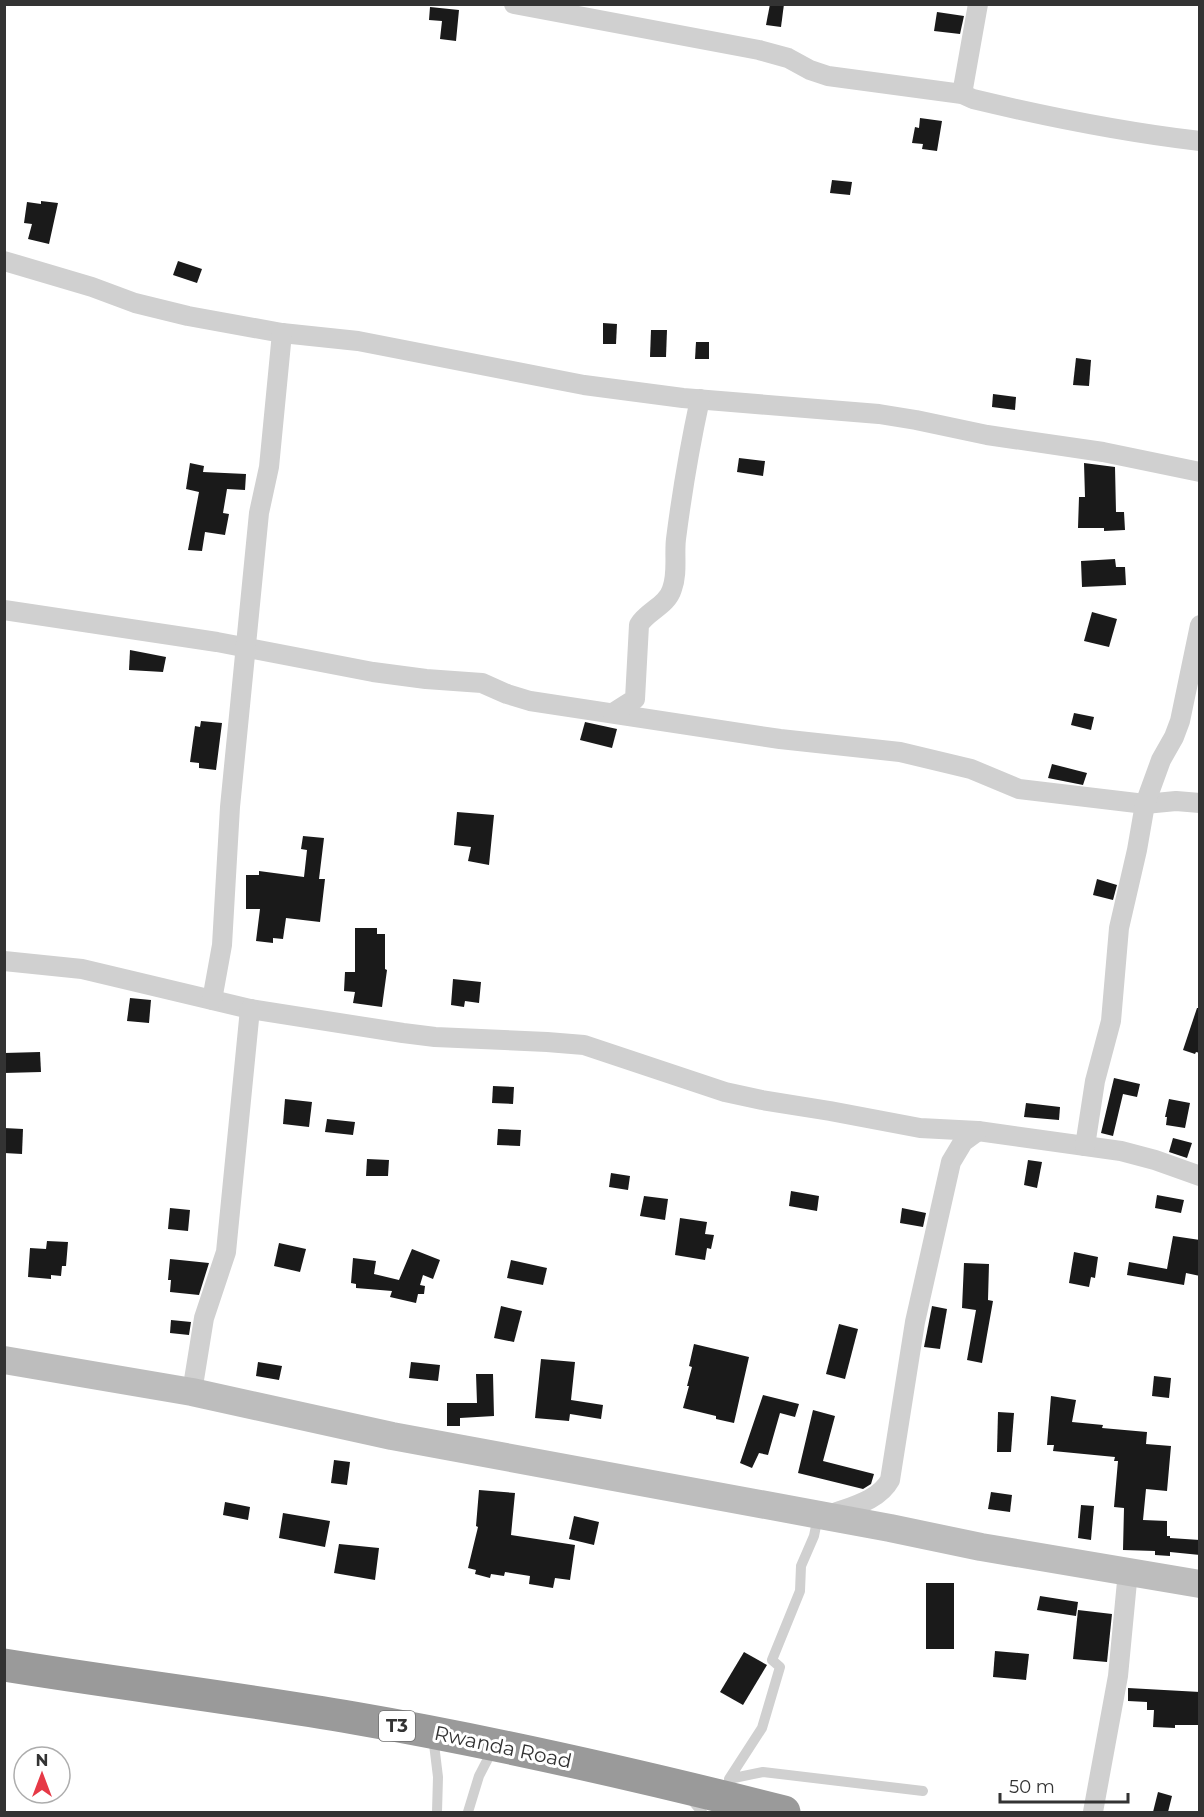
<svg xmlns="http://www.w3.org/2000/svg" width="1204" height="1817" viewBox="0 0 1204 1817" font-family="Montserrat,sans-serif">
	<style>
		.building { fill: #1a1a1a }
		.lines { fill: none; stroke-linecap: round; stroke-linejoin: round }
		.lane { stroke: #d0d0d0; stroke-width: 10 }
		.street { stroke: #d0d0d0; stroke-width: 20 }
		.secondary { stroke: #bdbdbd; stroke-width: 28 }
		.highway { stroke: #9a9a9a; stroke-width: 33 }
		.labels { text-anchor: middle; dominant-baseline: central; stroke-width: 6; stroke-linejoin: round; paint-order: stroke }
		.shield { fill: #fff; stroke: #707070; stroke-width: 1.5 }
		.shield-label { font-size: 18px; font-weight: bold; fill: #333 }
		.street-label { font-size: 20px; fill: #333; stroke: #fff }
	</style>
	<rect width="100%" height="100%" fill="#fff"/>
	<!-- building -->
	<g class="building">
		<polygon points="770,4 784,4 781,27 766,25"/>
		<polygon points="430,7 459,10 456,41 440,39 442,21 429,20"/>
		<polygon points="937,12 964,16 960,34 934,31"/>
		<polygon points="920,118 942,121 937,151 922,149 923,144 912,143 915,127 919,128"/>
		<polygon points="832,180 852,182 850,195 830,193"/>
		<polygon points="41,201 58,203 49,244 28,239 32,224 24,223 27,202 41,204"/>
		<polygon points="178,261 202,269 197,283 173,275"/>
		<polygon points="603,323 617,324 616,344 603,344"/>
		<polygon points="651,330 667,330 666,357 650,357"/>
		<polygon points="696,342 709,342 709,359 695,359"/>
		<polygon points="1076,358 1091,360 1089,386 1073,385"/>
		<polygon points="993,394 1016,397 1015,410 992,407"/>
		<polygon points="739,458 765,461 763,476 737,472"/>
		<polygon points="190,463 204,466 203,472 246,474 245,490 227,489 223,513 229,514 225,535 205,532 202,551 188,550 199,492 186,489"/>
		<polygon points="1084,463 1115,467 1116,512 1124,512 1125,530 1104,531 1104,528 1078,528 1079,497 1085,497"/>
		<polygon points="1115,559 1116,567 1125,567 1126,585 1082,587 1081,561"/>
		<polygon points="1092,612 1117,619 1109,647 1084,641"/>
		<polygon points="130,650 166,657 163,672 129,670"/>
		<polygon points="1074,713 1094,717 1091,730 1071,725"/>
		<polygon points="201,721 222,723 216,770 199,768 199,763 190,762 195,726 200,727"/>
		<polygon points="585,722 617,729 612,748 580,740"/>
		<polygon points="1052,764 1087,773 1083,785 1048,778"/>
		<polygon points="457,812 494,815 489,865 468,861 471,847 454,845"/>
		<polygon points="303,836 324,838 319,879 325,879 320,922 286,918 283,939 273,938 273,943 256,941 260,909 246,909 246,875 259,875 259,871 304,877 307,850 301,849"/>
		<polygon points="1097,879 1117,885 1113,900 1093,895"/>
		<polygon points="355,928 377,928 377,934 385,934 385,969 387,970 382,1007 353,1003 355,992 344,991 345,972 355,972"/>
		<polygon points="453,979 481,982 479,1003 465,1001 464,1007 451,1005"/>
		<polygon points="130,998 151,1000 149,1023 127,1021"/>
		<polygon points="1197,1008 1200,1008 1200,1053 1196,1052 1195,1054 1183,1050"/>
		<polygon points="40,1052 41,1072 4,1073 4,1053"/>
		<polygon points="1114,1078 1140,1084 1137,1097 1123,1094 1113,1136 1101,1133"/>
		<polygon points="493,1086 514,1087 513,1104 492,1103"/>
		<polygon points="285,1099 312,1102 309,1127 283,1124"/>
		<polygon points="1169,1099 1190,1103 1185,1128 1166,1125 1167,1117 1165,1117"/>
		<polygon points="1026,1103 1060,1107 1059,1120 1024,1117"/>
		<polygon points="327,1119 355,1122 353,1135 325,1132"/>
		<polygon points="4,1128 23,1129 22,1154 4,1153"/>
		<polygon points="498,1129 521,1130 520,1146 497,1145"/>
		<polygon points="1173,1138 1192,1143 1187,1158 1169,1152"/>
		<polygon points="367,1159 389,1160 388,1176 366,1176"/>
		<polygon points="1028,1160 1042,1162 1037,1188 1024,1185"/>
		<polygon points="611,1173 630,1176 628,1190 609,1187"/>
		<polygon points="791,1191 819,1196 817,1211 789,1206"/>
		<polygon points="1157,1195 1184,1200 1181,1213 1155,1208"/>
		<polygon points="644,1196 668,1199 665,1220 640,1216"/>
		<polygon points="170,1208 190,1210 188,1231 168,1229"/>
		<polygon points="902,1208 926,1213 923,1227 900,1223"/>
		<polygon points="680,1218 707,1222 705,1234 714,1235 711,1249 707,1248 705,1260 675,1255"/>
		<polygon points="1173,1236 1200,1240 1200,1276 1186,1273 1184,1285 1127,1275 1129,1262 1167,1269"/>
		<polygon points="47,1241 68,1242 66,1266 62,1266 61,1276 51,1275 51,1279 28,1277 30,1248 46,1249"/>
		<polygon points="279,1243 306,1249 300,1272 274,1266"/>
		<polygon points="412,1249 440,1260 433,1279 423,1275 420,1285 425,1286 424,1294 418,1294 416,1303 390,1297 392,1291 356,1288 356,1284 351,1283 353,1258 376,1261 374,1274 399,1280"/>
		<polygon points="1074,1252 1098,1257 1095,1278 1091,1277 1089,1287 1069,1283"/>
		<polygon points="170,1259 209,1263 199,1295 170,1292 171,1280 168,1280"/>
		<polygon points="511,1260 547,1268 543,1285 507,1278"/>
		<polygon points="964,1263 989,1264 988,1300 993,1301 982,1363 967,1360 976,1310 962,1308"/>
		<polygon points="501,1306 522,1311 514,1342 494,1338"/>
		<polygon points="932,1306 947,1309 940,1349 924,1347"/>
		<polygon points="171,1320 191,1322 189,1335 170,1333"/>
		<polygon points="839,1324 858,1329 845,1379 826,1374"/>
		<polygon points="694,1344 749,1357 734,1423 716,1419 716,1416 683,1408 689,1386 687,1386 692,1367 689,1366"/>
		<polygon points="541,1359 575,1362 571,1400 603,1405 601,1419 570,1414 569,1421 535,1418"/>
		<polygon points="258,1362 282,1366 279,1380 256,1376"/>
		<polygon points="411,1362 440,1365 438,1381 409,1378"/>
		<polygon points="476,1374 493,1374 494,1416 460,1418 460,1426 447,1426 447,1403 477,1403"/>
		<polygon points="1154,1376 1171,1378 1169,1398 1152,1396"/>
		<polygon points="763,1395 799,1404 795,1417 780,1413 768,1455 759,1453 752,1468 740,1463"/>
		<polygon points="1051,1396 1076,1400 1072,1422 1103,1425 1102,1428 1147,1432 1146,1444 1171,1446 1167,1491 1146,1489 1143,1520 1167,1521 1167,1536 1170,1536 1170,1538 1200,1540 1200,1555 1170,1552 1170,1556 1155,1555 1155,1551 1123,1550 1124,1508 1114,1507 1118,1461 1114,1461 1115,1457 1053,1451 1054,1445 1047,1445"/>
		<polygon points="813,1410 835,1416 823,1461 874,1474 871,1484 863,1489 798,1473"/>
		<polygon points="998,1412 1014,1413 1011,1452 997,1452"/>
		<polygon points="334,1460 350,1462 347,1485 331,1483"/>
		<polygon points="479,1490 515,1493 511,1535 575,1545 570,1580 555,1578 553,1588 529,1584 530,1576 505,1572 504,1576 491,1574 490,1578 475,1574 476,1570 468,1568 478,1527 476,1526"/>
		<polygon points="991,1492 1012,1495 1010,1512 988,1509"/>
		<polygon points="225,1502 250,1507 248,1520 223,1515"/>
		<polygon points="1081,1505 1094,1506 1091,1540 1078,1538"/>
		<polygon points="283,1513 330,1521 325,1547 279,1538"/>
		<polygon points="574,1516 599,1522 594,1545 569,1539"/>
		<polygon points="339,1544 379,1548 375,1580 334,1573"/>
		<rect x="926" y="1583" width="28" height="66"/>
		<polygon points="1040,1596 1078,1602 1076,1616 1037,1610"/>
		<polygon points="1078,1610 1112,1614 1107,1662 1073,1659"/>
		<polygon points="995,1651 1029,1654 1026,1680 993,1677"/>
		<polygon points="744,1652 767,1665 743,1705 720,1692"/>
		<polygon points="1128,1688 1200,1692 1200,1725 1175,1725 1175,1728 1153,1727 1154,1710 1147,1710 1147,1702 1128,1701"/>
		<polygon points="1158,1792 1172,1796 1168,1812 1153,1812"/>
	</g>
	<g class="lines">
		<!-- lane -->
		<g class="lane">
			<polyline points="818,1516 814,1536 801,1566 800,1591 772,1660 780,1667 762,1728 729,1779 763,1772 923,1791"/>
			<polyline points="433,1736 438,1777 437,1812"/>
			<polyline points="690,1798 702,1812"/>
			<polyline points="468,1812 479,1776 493,1749"/>
		</g>
		<!-- street -->
		<g class="street">
			<path d="M514 4 759 50 788 58 810 70 828 76 962 94 973 99C1048 117 1123 132 1200 141"/>
			<polyline points="962,94 978,4"/>
			<polyline points="4,261 92,287 135,303 188,316 282,333 358,341 584,385 683,398 879,414 916,420 987,435 1103,452 1200,472"/>
			<polyline points="4,610 217,642 373,672 426,679 482,683 507,694 530,701 780,739 900,752 971,769 1019,789 1145,804 1176,801 1200,803"/>
			<path d="M613 713 635 699 639 625C647 611 667 606 672 589 678 573 674 555 676 539 682 492 690 445 700 399"/>
			<polyline points="4,961 82,969 250,1009 403,1033 435,1037 547,1042 584,1045 725,1092 762,1100 830,1111 920,1128 978,1131 1121,1151 1155,1160 1200,1176"/>
			<polyline points="212,1000 222,945 230,807 259,513 269,467 282,333"/>
			<polyline points="1085,1146 1095,1081 1111,1021 1119,928 1137,850 1145,804 1161,760 1174,737 1180,721 1200,625"/>
			<polyline points="192,1392 204,1318 226,1252 250,1009"/>
			<path d="M827 1516C848 1507 878 1502 890 1480L915 1322 951 1162 963 1142 978 1131"/>
			<polyline points="1093,1812 1118,1676 1128,1571"/>
		</g>
		<!-- secondary -->
		<polyline class="secondary" points="4,1360 192,1392 392,1436 890,1528 981,1547 1200,1584"/>
		<!-- highway -->
		<path class="highway" d="M4 1665C121 1684 238 1698 354 1718 499 1743 642 1776 784 1812"/>
	</g>
	<g class="labels">
		<!-- shield labels -->
		<rect class="shield" x="379" y="1711" width="36" height="30" rx="4.5"/>
		<g class="shield-label">
			<text x="397" y="1726">T3</text>
		</g>
		<!-- street labels -->
		<g class="street-label">
			<text transform="translate(503 1747) rotate(12)">Rwanda Road</text>
		</g>
	</g>
	<!-- border -->
	<rect width="1204" height="1817" fill="none" stroke="#333333" stroke-width="12"/>
	<!-- north arrow -->
	<g transform="translate(42 1775)"><circle r="28" fill="#ffffff" stroke="#adadad" stroke-width="1.5"/>
	<path d="M0-4.5L10 22L0 15L-10 22Z" fill="#e63946"/>
	<text y="-9" font-size="16" font-weight="bold" text-anchor="middle" fill="#333333">N</text>
	</g>
	<!-- scale -->
	<path d="M1000 1793v9h128v-9" fill="none" stroke="#333333" stroke-width="3"/>
	<text x="1009" y="1793" font-size="18" fill="#333333" stroke="#ffffff" stroke-width="4.5" paint-order="stroke">50 m</text>
</svg>
